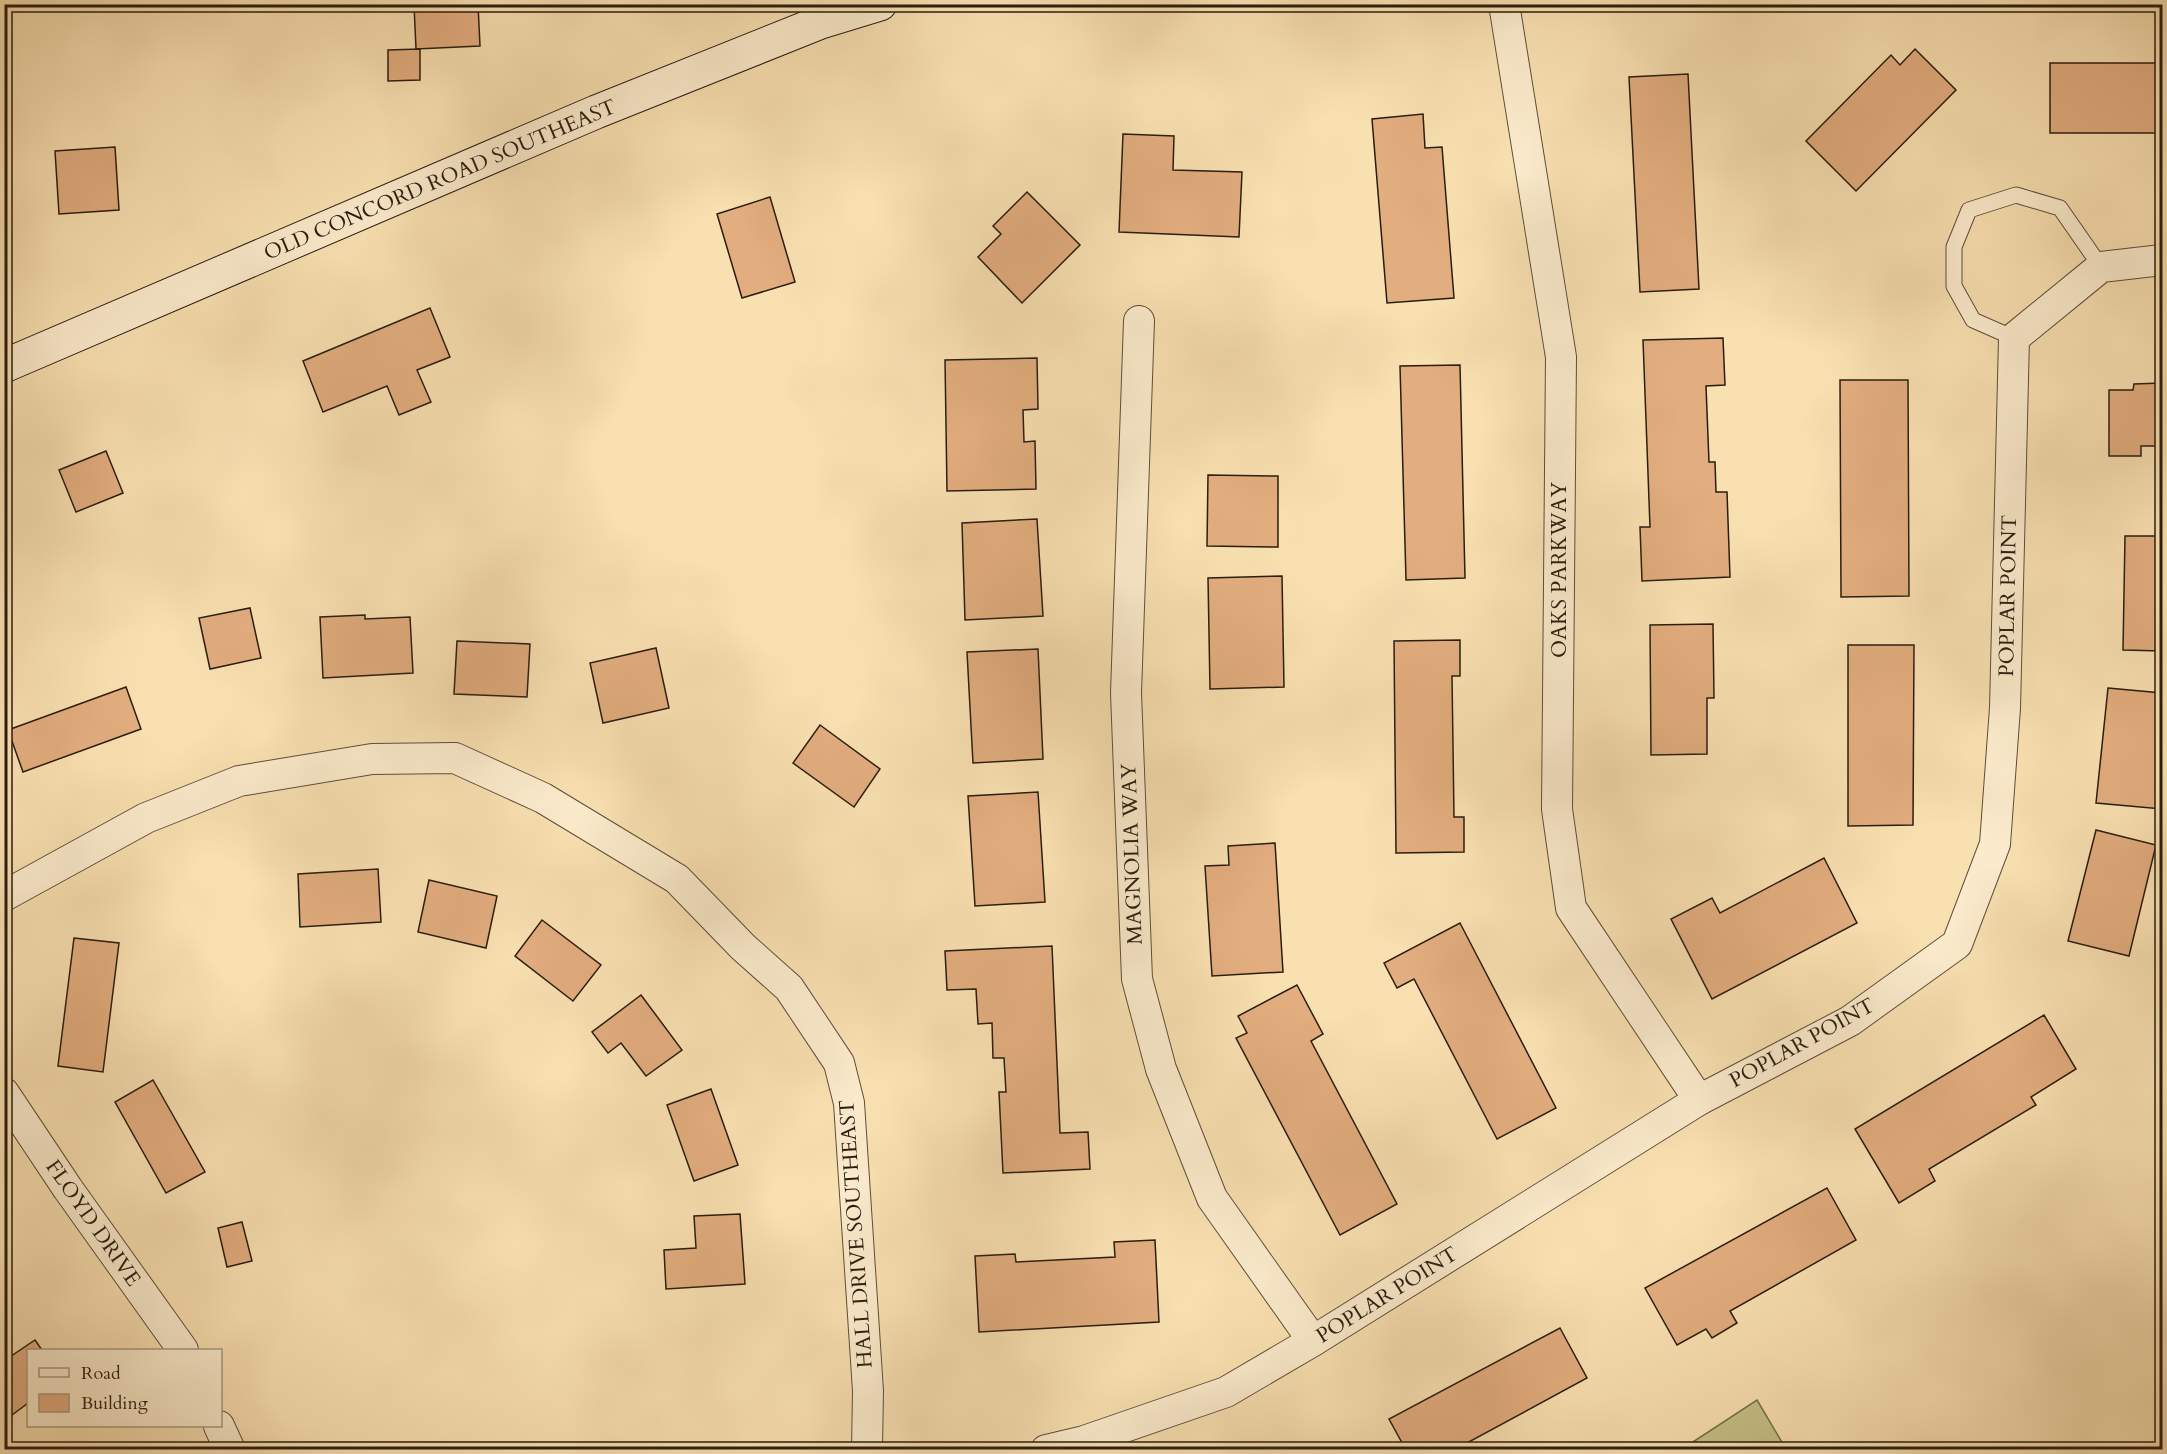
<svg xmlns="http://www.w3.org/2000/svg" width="2167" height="1454" viewBox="0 0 2167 1454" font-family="Cardo,serif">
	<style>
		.green { fill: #c4c087; stroke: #766e4c; stroke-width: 1.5 }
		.building { fill: #e2ad7f; stroke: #291d11; stroke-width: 1.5 }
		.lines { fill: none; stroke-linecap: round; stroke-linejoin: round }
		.lane-casing { stroke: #5d4e39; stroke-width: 17 }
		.street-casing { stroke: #5d4e39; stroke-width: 32 }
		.secondary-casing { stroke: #291d11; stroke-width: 35 }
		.lane { stroke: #fbebcc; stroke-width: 15 }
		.street { stroke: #fbebcc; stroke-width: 30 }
		.secondary { stroke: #fbebcc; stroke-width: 33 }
		.labels { text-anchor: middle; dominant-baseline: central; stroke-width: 4.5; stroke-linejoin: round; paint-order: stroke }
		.street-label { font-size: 21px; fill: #291d11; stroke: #fbebcc }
	</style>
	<rect width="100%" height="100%" fill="#f9e0b1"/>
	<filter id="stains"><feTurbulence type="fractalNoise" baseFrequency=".00333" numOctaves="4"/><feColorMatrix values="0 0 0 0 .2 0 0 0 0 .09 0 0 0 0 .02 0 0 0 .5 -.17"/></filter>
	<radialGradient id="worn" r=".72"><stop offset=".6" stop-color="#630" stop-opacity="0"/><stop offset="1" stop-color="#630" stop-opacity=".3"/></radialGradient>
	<!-- green -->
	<polygon class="green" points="1757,1400 1786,1449 1682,1449"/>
	<!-- building -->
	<g class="building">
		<polygon points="478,4 480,46 416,49 414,5"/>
		<polygon points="420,49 420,80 388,81 388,50"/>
		<polygon points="1915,49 1956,90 1856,191 1806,141 1891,55 1900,65"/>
		<rect x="2050" y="63" width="112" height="70"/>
		<polygon points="1688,74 1699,289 1640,292 1629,77"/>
		<polygon points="1423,114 1425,148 1442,147 1454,298 1387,303 1372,119"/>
		<polygon points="1123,134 1174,136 1173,170 1242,172 1239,237 1119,232"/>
		<polygon points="115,147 119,210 59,214 55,151"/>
		<polygon points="1027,192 1080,245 1022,303 978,257 1001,234 993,226"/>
		<polygon points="770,197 795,282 742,298 717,214"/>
		<polygon points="430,308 450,357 417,370 431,402 399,415 387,386 323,412 303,361"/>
		<polygon points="1723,338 1725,385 1706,386 1709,462 1715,462 1716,492 1727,492 1730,577 1642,581 1640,527 1650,527 1643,340"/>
		<polygon points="1037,358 1038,409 1023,410 1024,442 1035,441 1036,489 947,491 945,360"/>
		<polygon points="1460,365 1465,578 1406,580 1400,366"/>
		<polygon points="1840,380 1908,380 1909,596 1841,597"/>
		<polygon points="2162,383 2162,446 2141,446 2141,456 2109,456 2109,390 2133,390 2134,384"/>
		<polygon points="106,451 123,493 76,512 59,470"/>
		<polygon points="1208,475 1278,476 1278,547 1207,546"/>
		<polygon points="1037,519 1043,616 965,620 962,523"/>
		<polygon points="2125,536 2162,536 2162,651 2123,650"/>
		<polygon points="1282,576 1284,687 1210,689 1208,578"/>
		<polygon points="250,608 261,658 210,669 199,618"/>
		<polygon points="365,615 365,619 410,617 413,673 323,678 320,617"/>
		<polygon points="1713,624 1714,698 1707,698 1707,754 1651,755 1650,625"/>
		<polygon points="1460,640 1460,676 1452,676 1454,817 1464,817 1464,852 1396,853 1394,641"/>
		<polygon points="457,641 530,644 527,697 454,694"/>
		<polygon points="1848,645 1914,645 1913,825 1848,826"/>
		<polygon points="656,648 669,708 603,723 590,663"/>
		<polygon points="1038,649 1043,759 973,763 967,652"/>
		<polygon points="126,687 141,729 23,772 8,730"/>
		<polygon points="2108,688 2162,693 2162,749 2160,768 2162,769 2162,809 2096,803"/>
		<polygon points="820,725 880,769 854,807 793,763"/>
		<polygon points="1038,792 1045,902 975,906 968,796"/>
		<polygon points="2096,830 2156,845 2129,956 2068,941"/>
		<polygon points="1275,843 1283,972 1212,976 1205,866 1229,865 1228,846"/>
		<polygon points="1824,858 1857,923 1712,999 1671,919 1712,898 1720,913"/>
		<polygon points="378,869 381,922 300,927 298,874"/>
		<polygon points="429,880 497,896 486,948 418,932"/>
		<polygon points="542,920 601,965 573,1001 515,956"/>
		<polygon points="1460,923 1556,1108 1497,1139 1414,979 1397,988 1384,963"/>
		<polygon points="74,938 119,943 103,1072 58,1066"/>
		<polygon points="1052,946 1060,1133 1088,1132 1090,1169 1003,1173 999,1092 1006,1092 1004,1058 993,1058 992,1023 978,1024 976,989 947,990 945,951"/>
		<polygon points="1297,985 1323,1034 1311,1041 1397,1204 1340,1235 1236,1038 1247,1033 1238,1016"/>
		<polygon points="641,995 682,1050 646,1076 621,1043 608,1053 592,1032"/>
		<polygon points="2044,1015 2076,1069 2031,1097 2036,1105 1929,1169 1935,1181 1899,1203 1855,1129"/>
		<polygon points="153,1080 205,1172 166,1193 115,1102"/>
		<polygon points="711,1089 738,1165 694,1181 667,1105"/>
		<polygon points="1827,1188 1856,1240 1730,1311 1737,1323 1712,1338 1706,1329 1677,1345 1645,1288"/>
		<polygon points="740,1214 745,1284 666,1289 664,1250 696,1248 694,1216"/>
		<polygon points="242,1222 252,1261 227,1267 218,1228"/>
		<polygon points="1155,1240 1159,1322 979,1332 975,1256 1015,1254 1016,1262 1115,1257 1114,1242"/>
		<polygon points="1560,1328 1587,1378 1454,1450 1406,1450 1389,1419"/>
		<polygon points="35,1340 42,1350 28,1350 28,1403 12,1415 4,1405 4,1361"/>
	</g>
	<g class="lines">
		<defs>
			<polyline id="lane" points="2014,338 1973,320 1954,286 1954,247 1969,210 2016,195 2060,208 2101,267"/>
			<g id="street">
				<polyline points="1504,4 1561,357 1557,809 1571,908 1699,1100"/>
				<polyline points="1139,321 1126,693 1137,979 1161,1069 1212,1198 1313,1341"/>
				<polyline points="4,896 146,818 239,781 372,759 455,758 543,798 677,879 743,947 789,988 839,1063 849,1103 868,1391 867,1450"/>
				<polyline points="4,1093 68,1189 183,1350"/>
				<polyline points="219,1426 230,1450"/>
				<polyline points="1046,1450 1084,1441 1226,1392 1313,1341 1699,1100 1850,1021 1957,944 1995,844 2005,708 2014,338 2101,267 2162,260"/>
			</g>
			<polyline id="secondary" points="4,366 596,112 821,22 880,4"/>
		</defs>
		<!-- lane casing -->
		<use href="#lane" class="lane-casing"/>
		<!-- street casing -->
		<use href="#street" class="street-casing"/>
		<!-- secondary casing -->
		<use href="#secondary" class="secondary-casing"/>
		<!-- lane -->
		<use href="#lane" class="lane"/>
		<!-- street -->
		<use href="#street" class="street"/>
		<!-- secondary -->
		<use href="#secondary" class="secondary"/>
	</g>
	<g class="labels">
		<!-- street labels -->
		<g class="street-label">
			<text transform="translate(440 180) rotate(-23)">OLD CONCORD ROAD SOUTHEAST</text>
			<text transform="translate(1559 570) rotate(-90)">OAKS PARKWAY</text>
			<text transform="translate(2008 596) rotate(-89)">POPLAR POINT</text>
			<text transform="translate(1132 854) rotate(-92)">MAGNOLIA WAY</text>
			<text transform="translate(1802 1043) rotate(-29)">POPLAR POINT</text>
			<text transform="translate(93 1223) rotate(55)">FLOYD DRIVE</text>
			<text transform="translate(856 1234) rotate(-94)">HALL DRIVE SOUTHEAST</text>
			<text transform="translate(1387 1295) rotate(-32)">POPLAR POINT</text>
		</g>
	</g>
	<!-- margin -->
	<rect width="2167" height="1454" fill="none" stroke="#f9e0b1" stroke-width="24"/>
	<rect x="6" y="6" width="2155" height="1442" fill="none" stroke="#291d11" stroke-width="3"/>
	<rect x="12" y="12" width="2143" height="1430" fill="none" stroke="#291d11" stroke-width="1.5"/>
	<!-- legend -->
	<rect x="27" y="1349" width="195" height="78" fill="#fbebcc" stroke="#a79981" stroke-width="1.5"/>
	<rect x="39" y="1368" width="30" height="9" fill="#fbebcc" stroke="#a79981" stroke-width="1.5"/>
	<text x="81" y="1379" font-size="18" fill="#291d11">Road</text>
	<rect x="39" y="1394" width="30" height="18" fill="#e2ad7f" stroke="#a79981" stroke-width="1.5"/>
	<text x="81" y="1409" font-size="18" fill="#291d11">Building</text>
	<rect width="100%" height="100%" filter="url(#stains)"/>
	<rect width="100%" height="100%" fill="url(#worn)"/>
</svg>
